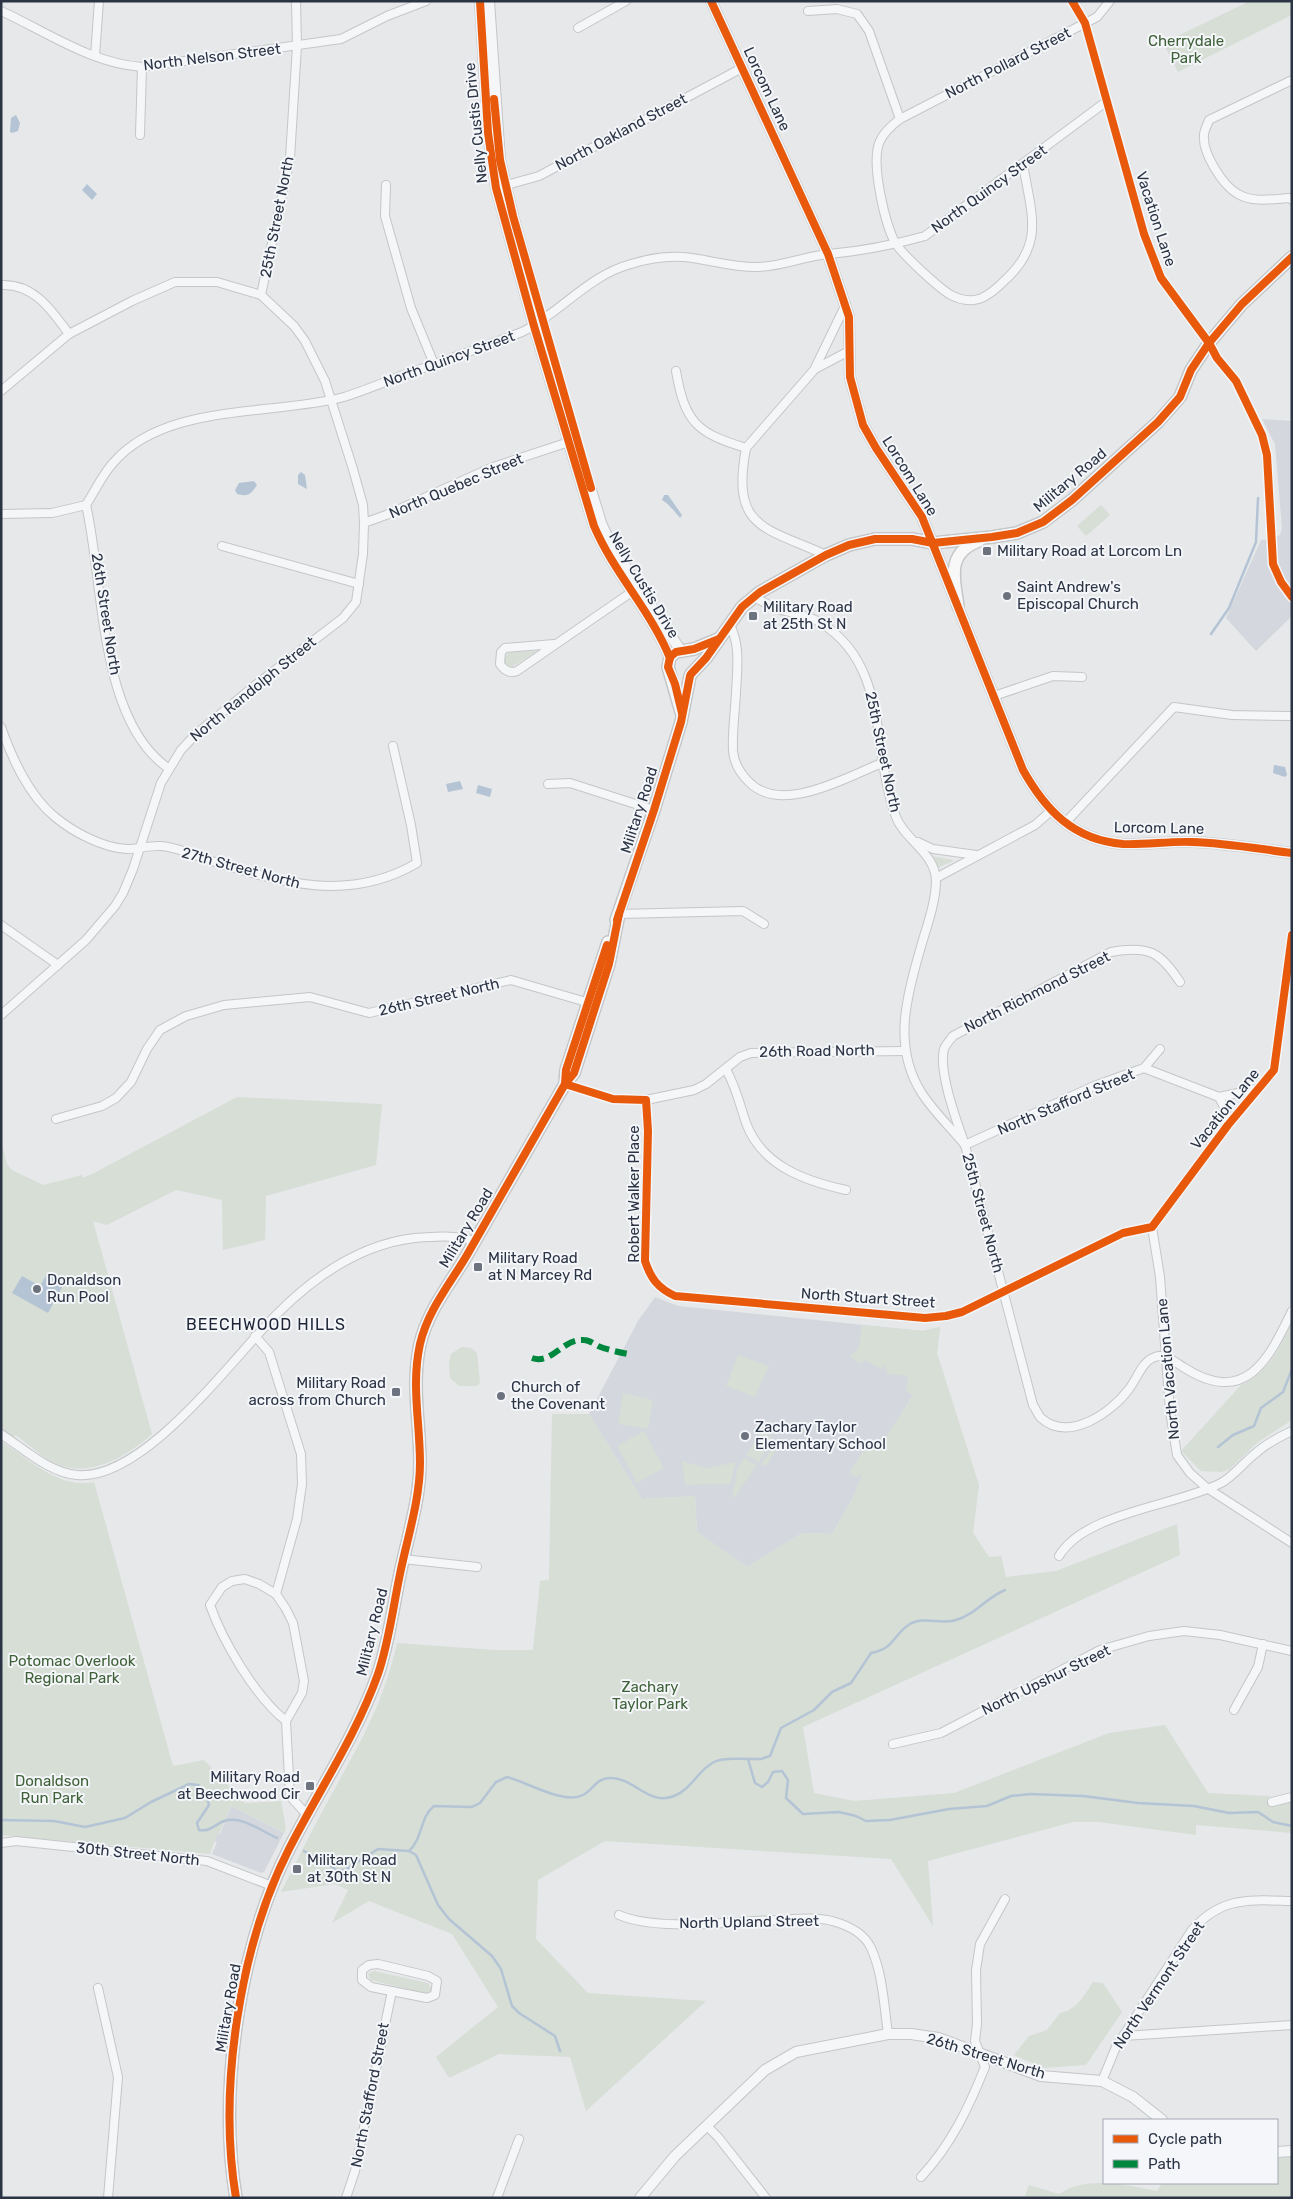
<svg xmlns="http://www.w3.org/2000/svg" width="1293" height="2199" viewBox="0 0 1293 2199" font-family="Rubik,sans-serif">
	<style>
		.built { fill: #d4d7dd }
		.green { fill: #d6ded6 }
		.water { fill: #b4c4d5 }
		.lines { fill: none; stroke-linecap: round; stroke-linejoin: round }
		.stream { stroke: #b4c4d5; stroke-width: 2.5 }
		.minor-casing { stroke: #c4c6c8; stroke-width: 10 }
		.tertiary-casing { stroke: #c4c6c8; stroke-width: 12 }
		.secondary-casing { stroke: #c4c6c8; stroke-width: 14 }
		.minor { stroke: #f5f6f7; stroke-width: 8 }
		.tertiary { stroke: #f5f6f7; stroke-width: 10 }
		.secondary { stroke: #f8f8f8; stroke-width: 11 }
		.quiet { stroke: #00873e; stroke-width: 6; stroke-dasharray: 12 6; stroke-linecap: butt }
		.cycleway-casing { stroke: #f4f6f9; stroke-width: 11 }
		.cycleway { stroke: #e8590c; stroke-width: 8 }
		.poi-dot { fill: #6c737f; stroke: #f4f6f9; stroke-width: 2 }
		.labels { text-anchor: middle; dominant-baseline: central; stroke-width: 4; stroke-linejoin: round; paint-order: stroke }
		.park-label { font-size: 15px; fill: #3f6138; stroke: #f4f6f9 }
		.street-label { font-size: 15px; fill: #2b3445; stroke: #f4f6f9 }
		.poi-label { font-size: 15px; fill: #2b3445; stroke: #f4f6f9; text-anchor: start }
		.neighbourhood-label { font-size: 16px; letter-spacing: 1px; fill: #1d2536; stroke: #f4f6f9 }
	</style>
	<rect width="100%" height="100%" fill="#e6e8ea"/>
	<!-- built -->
	<g class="built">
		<polygon points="1262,419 1292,421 1292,616 1256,651 1226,618 1261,540 1271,539 1280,535 1282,528 1275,444"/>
		<polygon points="655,1297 678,1306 923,1331 940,1327 937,1353 894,1427 863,1474 852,1499 832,1534 802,1533 747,1567 697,1532 695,1496 642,1499 589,1414 638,1321"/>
		<polygon points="231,1806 284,1833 264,1872 261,1873 212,1854 217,1842 214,1841 217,1833 220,1834"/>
	</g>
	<!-- green -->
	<g class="green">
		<polygon points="1250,1 1292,1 1292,15 1178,72 1163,43"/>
		<polygon points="1101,505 1110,515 1086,536 1077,526"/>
		<polygon points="510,652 535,651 536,652 510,668 505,664 503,659"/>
		<polygon points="931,856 953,860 953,861 937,868"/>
		<path d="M237 1097 382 1104 376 1165 266 1196 265 1240 223 1250 222 1200 176 1190 107 1225 93 1221 152 1434C129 1455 89 1479 57 1464 42 1457 29 1445 16 1435L13 1438 1 1430V1140L7 1164 12 1170 43 1185 82 1175 83 1178 96 1172Z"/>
		<path d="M1292 1322V1420L1258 1442 1230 1469 1221 1472 1201 1471 1181 1451 1241 1385C1268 1373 1280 1348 1292 1322Z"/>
		<path d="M862 1325 923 1331 940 1327 937 1353 979 1485 973 1533 989 1557 1001 1556 1006 1577 1056 1571 1177 1524 1180 1555 803 1727 814 1793 854 1801 954 1793 1109 1733 1165 1725 1208 1793 1269 1796 1272 1803 1292 1802V1833L1196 1825V1835L1099 1822H1073L928 1861 933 1926 891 1859 605 1841 538 1880 536 1939 588 1993 706 2001 586 2111 570 2057 499 2054 449 2078 436 2057 498 2007 452 1934 369 1901 332 1923 348 1890 335 1884 281 1892C294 1866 307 1840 321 1814 353 1754 382 1711 397 1643L494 1650H533L540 1581 549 1580 552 1414H589L642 1499 695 1496 697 1532 747 1567 802 1533 832 1534 852 1499 863 1474 856 1477 849 1473 870 1440 880 1446 913 1395 906 1391 908 1376 887 1374 886 1365 881 1369 865 1360 861 1364 850 1357 858 1349Z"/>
		<polygon points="462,1347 471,1348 477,1353 480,1383 476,1386 459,1386 450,1378 449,1363 451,1354"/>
		<polygon points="738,1355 769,1366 755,1397 726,1386"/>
		<polygon points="623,1393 653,1400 648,1429 618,1424"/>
		<polygon points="644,1431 664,1468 637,1483 617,1446"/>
		<polygon points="762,1431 772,1437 769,1441 771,1442 759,1462 746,1455"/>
		<path d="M1 1441C27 1458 60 1490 94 1482L173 1766 204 1760 245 1803 281 1801 286 1828 284 1833 231 1806 219 1834 217 1833 210 1854 1 1835Z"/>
		<polygon points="773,1447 776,1450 766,1466 761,1464"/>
		<polygon points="744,1458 757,1465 734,1498 732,1496 738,1468"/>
		<polygon points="682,1461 706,1468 736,1462 730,1484 685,1485"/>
		<polygon points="374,1971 428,1983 432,1990 426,1994 371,1980 368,1974"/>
		<path d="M1093 1982 1103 1983 1122 2012 1086 2065 1043 2068 1014 2055 1029 2036 1047 2030 1060 2013C1076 2011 1085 1994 1093 1982Z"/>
		<path d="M1292 2157V2198H1024L1029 2185 1059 2194C1087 2175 1127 2185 1157 2191L1162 2183H1277V2158Z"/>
	</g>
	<!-- water -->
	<g class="water">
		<polygon points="16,115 20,123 18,131 12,133 10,132 11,118"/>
		<polygon points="87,184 97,194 92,200 82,190"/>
		<polygon points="301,472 305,475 307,489 298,484 298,475"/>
		<path d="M254 481 257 485C251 494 248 497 237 494L235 490 239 483Z"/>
		<path d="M664 495H668L682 515 680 518C676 513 668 503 662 500Z"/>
		<polygon points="1274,765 1285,767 1287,775 1285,777 1273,773"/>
		<polygon points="460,781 463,789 448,792 446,784"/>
		<polygon points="478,785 492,789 490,797 476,793"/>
		<polygon points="48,1272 65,1282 48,1313 12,1293 22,1276 40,1286"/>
	</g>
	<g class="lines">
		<!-- stream -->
		<g class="stream">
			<polyline points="1211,634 1229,608 1256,542 1258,498"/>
			<polyline points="1218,1447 1233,1435 1254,1426 1261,1408 1283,1392 1292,1369"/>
			<path d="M748 1759H761L770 1756 781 1728 814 1710 832 1692 851 1683 871 1653C896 1648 893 1634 910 1624 923 1616 942 1625 956 1620 975 1615 987 1597 1005 1590"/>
			<path d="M1 1820 54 1821 85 1827 125 1818 151 1802 189 1784 198 1785 206 1793 209 1805 197 1823 199 1830C210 1832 214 1825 224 1821 241 1815 261 1831 277 1838"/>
			<polyline points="304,1851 337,1870 345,1870 378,1849 409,1851 416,1855 438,1905 449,1919 492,1956 501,1969 512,2006 519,2013 555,2036 560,2051"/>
			<path d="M409 1851C423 1838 420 1817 434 1806L472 1807 480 1803 496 1782 507 1777C527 1782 564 1805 583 1795 594 1789 597 1777 612 1778 635 1779 649 1806 674 1796 692 1789 698 1770 714 1762 724 1757 738 1759 748 1759L755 1783 762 1787 768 1782 773 1772 782 1771 788 1780 786 1798 803 1814 839 1812 856 1816 866 1821 890 1820 949 1809 987 1806 1011 1796 1031 1794 1083 1796 1138 1803 1194 1806 1229 1813 1258 1812 1273 1822 1292 1826"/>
		</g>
		<defs>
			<g id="minor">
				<polyline points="1072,1 1085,23 1144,234 1161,278 1209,343 1217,358 1236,381 1262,435 1267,455 1273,564 1281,582 1292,597"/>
				<path d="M1 11C47 32 90 63 142 67L341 39 387 16 426 1"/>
				<polyline points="808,11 837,9 857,14 869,31 900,119"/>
				<polyline points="578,28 626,1"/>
				<polyline points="95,56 99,1"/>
				<path d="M1292 80 1209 120C1208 124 1204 130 1204 135 1202 153 1223 186 1238 194 1253 203 1273 199 1289 198L1292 200"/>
				<polyline points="140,135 142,67"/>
				<path d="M1023 164C1031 214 1046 244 1003 282 996 289 985 299 974 300 966 301 956 298 949 294 937 286 904 256 896 244 885 226 870 161 880 141 884 132 892 125 900 119L1097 17 1110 1"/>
				<polyline points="386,185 385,216 411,308 434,364"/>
				<polyline points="503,186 539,176 742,68"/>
				<path d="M1 285C34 283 52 311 69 334"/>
				<polyline points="815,369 849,351"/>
				<path d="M676 371C685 423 697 433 746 448"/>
				<polyline points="1,391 69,334 132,301 175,282 217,282 261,295"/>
				<polyline points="746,448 814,370 846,304"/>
				<path d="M746 448C731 529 764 527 826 555"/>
				<path d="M86 505C104 582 98 719 168 768"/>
				<path d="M1 514 52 513 86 505C95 491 102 475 113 463 165 402 274 416 344 397 366 390 387 381 409 373 447 360 485 346 522 332 560 313 589 275 631 264 647 259 666 256 683 257 708 259 733 268 758 267 783 266 805 256 829 254 862 251 893 245 925 236L1107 101"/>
				<polyline points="364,523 386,515 493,467 572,441"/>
				<polyline points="222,546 359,584"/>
				<path d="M754 597C763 602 772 607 781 610 795 614 808 615 821 623 890 666 871 751 896 817 904 839 935 853 936 880 936 903 926 928 920 950 906 998 893 1047 921 1092 933 1111 951 1128 965 1145L1094 1086 1144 1068 1160 1049"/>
				<path d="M729 623C741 645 737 669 736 693 735 712 732 732 733 751 734 762 740 773 748 781 780 816 846 777 882 763"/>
				<path d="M554 644 505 648 501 652 500 664C504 670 509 674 517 671L636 589"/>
				<polyline points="994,696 1053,676 1082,677"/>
				<path d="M1 727C12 758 28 795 55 817 73 832 103 848 127 849 138 849 150 845 161 846 177 847 196 856 212 861 282 883 349 903 417 863L411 825 393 746"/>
				<polyline points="548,784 570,783 654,810"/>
				<polyline points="1065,823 1174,707 1232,715 1292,716"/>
				<polyline points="918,842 933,849 976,855"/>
				<polyline points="936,878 1035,825 1051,811"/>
				<polyline points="619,914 743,911 764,924"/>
				<polyline points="1,925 58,965"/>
				<path d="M1180 982C1160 952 1149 945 1111 952L953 1036C950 1040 946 1044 944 1049 938 1071 957 1122 965 1145L1033 1405C1036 1409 1038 1415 1041 1418 1069 1443 1112 1412 1129 1389 1137 1379 1142 1361 1155 1357 1165 1353 1175 1362 1183 1367 1245 1407 1268 1361 1292 1311"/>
				<polyline points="1,1015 86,940 115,906 123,893 133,869 161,783 181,750 196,734 253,687 343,618 356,602 363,554 364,523 363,505 353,469 325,381 305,341 294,326 261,295 290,158 297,46 296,1"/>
				<polyline points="1144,1068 1219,1097 1257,1089"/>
				<path d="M726 1069C737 1090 739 1102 746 1123 762 1166 805 1181 846 1190"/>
				<polyline points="565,1084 613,1099 646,1100 694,1090 706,1084 740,1057 751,1053 905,1051"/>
				<polyline points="1219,1097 1226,1111 1228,1125"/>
				<path d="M646 1100 648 1131 645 1261C651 1279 658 1288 675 1296L925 1318 946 1316 962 1312 1123 1233 1152 1227"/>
				<polyline points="56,1119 102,1106 116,1098 131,1082 147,1049 160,1030 186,1016 224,1005 310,997 369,1013 511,980 593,1004"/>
				<polyline points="1152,1227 1160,1277 1170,1411 1177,1455 1190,1473 1207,1488 1292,1543"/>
				<polyline points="1152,1227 1228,1125 1274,1070 1292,935"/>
				<polyline points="255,1336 269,1352 301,1454 302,1484 297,1519 276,1594"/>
				<path d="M1 1434C24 1449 50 1473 77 1475 145 1481 233 1357 278 1313 315 1276 362 1244 415 1238 437 1236 454 1235 475 1241"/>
				<path d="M1059 1556C1085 1512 1177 1506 1221 1483 1234 1476 1244 1462 1256 1453 1267 1443 1279 1437 1292 1431"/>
				<polyline points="403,1559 477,1567"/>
				<polyline points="1234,1710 1258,1667 1263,1644"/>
				<path d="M286 1721 302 1693 304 1681 293 1623 286 1609 276 1594 259 1584 245 1579 232 1581 222 1587 210 1605C223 1642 255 1696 286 1721L290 1796 307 1815"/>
				<polyline points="893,1744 941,1733 1100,1650 1149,1636 1184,1631 1220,1635 1292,1651"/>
				<polyline points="1272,1802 1292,1797"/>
				<polyline points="1,1843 16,1841 207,1861 272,1886"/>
				<path d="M619 1915C659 1932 734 1921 778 1920 796 1919 815 1917 832 1921 847 1925 864 1933 871 1948 883 1974 884 2006 888 2034"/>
				<polygon points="378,1964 428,1976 437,1981 435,1995 427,1998 371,1987 362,1980 362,1970 369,1965"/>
				<polyline points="98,1988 118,2077 108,2198"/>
				<polyline points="1124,2036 1292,2025"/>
				<path d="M1102 2081 1116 2047 1192 1930C1222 1896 1250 1900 1292 1901"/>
				<polyline points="707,2126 718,2137 766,2198"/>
				<path d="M921 2177C951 2145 969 2107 985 2067L975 2041 977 2024 976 1970 980 1944 1005 1899"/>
				<polyline points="346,2198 355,2171 392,1991"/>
				<polyline points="497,2198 519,2139"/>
			</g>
			<g id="tertiary">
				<path d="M480 1 488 133 496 188 534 326 594 526C614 573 651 611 670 658"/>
				<polyline points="489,1 500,160 513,216 569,417 601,523 611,545 681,651"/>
				<path d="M711 1 828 254 849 317 850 377 863 425 876 448 922 517 1023 770C1046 811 1074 840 1123 844 1146 845 1169 841 1192 842 1226 843 1259 849 1292 853"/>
				<polyline points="1277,2152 1292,2151"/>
				<polyline points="640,2198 675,2156 765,2070 796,2052 888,2034 911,2034 938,2038 1041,2076 1102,2081 1133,2097 1162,2120"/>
			</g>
			<g id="secondary">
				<path d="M958 606C954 578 946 553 979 541"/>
				<polyline points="691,674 706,658 742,607 760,592 826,555 849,545 875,539 912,539 933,543 992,537 1017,533 1043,522 1072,500 1158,422 1180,397 1191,370 1209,343 1242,304 1292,257"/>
				<polyline points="681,712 668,667 670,657 676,652 694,649 718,639"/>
				<polyline points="616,920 654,810 681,722 690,676"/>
				<polyline points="565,1084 566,1070 608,942"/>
				<path d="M236 2198C218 2090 239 1947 289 1849 319 1790 356 1736 378 1674 389 1642 393 1607 400 1574 407 1539 420 1500 420 1463 420 1422 411 1385 420 1344 428 1310 450 1284 467 1255 500 1198 532 1141 565 1084L574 1073 609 964 619 914"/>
			</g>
		</defs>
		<!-- minor casing -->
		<use href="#minor" class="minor-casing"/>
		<!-- tertiary casing -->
		<use href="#tertiary" class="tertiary-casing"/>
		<!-- secondary casing -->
		<use href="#secondary" class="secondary-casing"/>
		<!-- minor -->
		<use href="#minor" class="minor"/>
		<!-- tertiary -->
		<use href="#tertiary" class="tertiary"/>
		<!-- secondary -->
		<use href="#secondary" class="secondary"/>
		<!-- quiet -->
		<path class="quiet" d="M532 1358C552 1365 563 1338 584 1340 589 1340 594 1344 598 1346 608 1350 618 1352 628 1354"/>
		<defs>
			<g id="cycleway">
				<path d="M480 1 488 133 496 188 534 326 594 526C614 573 651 611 670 658"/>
				<path d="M711 1 828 254 849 317 850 377 863 425 876 448 922 517 1023 770C1046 811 1074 840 1123 844 1146 845 1169 841 1192 842 1226 843 1259 849 1292 853"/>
				<polyline points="1072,1 1085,23 1144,234 1161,278 1209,343 1217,358 1236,381 1262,435 1267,455 1273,564 1281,582 1292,597"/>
				<polyline points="494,99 500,160 513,216 591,488"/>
				<polyline points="691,674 706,658 742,607 760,592 826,555 849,545 875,539 912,539 933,543 992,537 1017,533 1043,522 1072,500 1158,422 1180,397 1191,370 1209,343 1242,304 1292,257"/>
				<polyline points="682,713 675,684 668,667 670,657 676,652 694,649 719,639"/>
				<polyline points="617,920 654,810 681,722 690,676"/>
				<path d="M565 1084 613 1099 646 1100 648 1131 645 1261C651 1279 658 1288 675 1296L925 1318 946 1316 962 1312 1123 1233 1152 1227 1228 1125 1274 1070 1292 935"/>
				<polyline points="565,1084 566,1070 607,945"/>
				<path d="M236 2198C218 2090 239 1947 289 1849 319 1790 356 1736 378 1674 389 1642 393 1607 400 1574 407 1539 420 1500 420 1463 420 1422 411 1385 420 1344 428 1310 450 1284 467 1255 500 1198 532 1141 565 1084L574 1073 609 964 619 914"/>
			</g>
		</defs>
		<!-- cycleway casing -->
		<use href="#cycleway" class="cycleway-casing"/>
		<!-- cycleway -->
		<use href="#cycleway" class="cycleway"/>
	</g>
	<!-- markers -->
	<g class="poi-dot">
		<rect x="982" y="546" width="10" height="10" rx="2.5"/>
		<circle cx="1007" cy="596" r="5"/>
		<rect x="748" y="611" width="10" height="10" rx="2.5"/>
		<rect x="473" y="1262" width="10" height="10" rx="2.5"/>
		<circle cx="37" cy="1289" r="5"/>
		<rect x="391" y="1387" width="10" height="10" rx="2.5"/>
		<circle cx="501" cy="1396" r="5"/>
		<circle cx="745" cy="1436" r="5"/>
		<rect x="305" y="1781" width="10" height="10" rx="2.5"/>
		<rect x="292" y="1864" width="10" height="10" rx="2.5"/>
	</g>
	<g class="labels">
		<!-- park labels -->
		<g class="park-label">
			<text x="1186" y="41">Cherrydale<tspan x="1186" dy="17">Park</tspan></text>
			<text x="72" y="1661">Potomac Overlook<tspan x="72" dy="17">Regional Park</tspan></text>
			<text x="650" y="1687">Zachary<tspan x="650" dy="17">Taylor Park</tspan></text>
			<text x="52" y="1781">Donaldson<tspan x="52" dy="17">Run Park</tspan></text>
		</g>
		<!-- street labels -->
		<g class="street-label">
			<text transform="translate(212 57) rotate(-7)">North Nelson Street</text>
			<text transform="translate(1008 63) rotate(-27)">North Pollard Street</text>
			<text transform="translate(767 89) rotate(65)">Lorcom Lane</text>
			<text transform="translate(476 123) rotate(-96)">Nelly Custis Drive</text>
			<text transform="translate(621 132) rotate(-28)">North Oakland Street</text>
			<text transform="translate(989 189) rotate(-36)">North Quincy Street</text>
			<text transform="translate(277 217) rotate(-79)">25th Street North</text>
			<text transform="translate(1156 219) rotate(72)">Vacation Lane</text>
			<text transform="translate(449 359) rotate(-20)">North Quincy Street</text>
			<text transform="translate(910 476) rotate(58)">Lorcom Lane</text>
			<text transform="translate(1070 480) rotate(-40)">Military Road</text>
			<text transform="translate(456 486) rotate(-23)">North Quebec Street</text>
			<text transform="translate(644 585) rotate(59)">Nelly Custis Drive</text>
			<text transform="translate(106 614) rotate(81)">26th Street North</text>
			<text transform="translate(253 689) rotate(-39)">North Randolph Street</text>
			<text transform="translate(883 752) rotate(78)">25th Street North</text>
			<text transform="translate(639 810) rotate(-72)">Military Road</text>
			<text transform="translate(1159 828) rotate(1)">Lorcom Lane</text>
			<text transform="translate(241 868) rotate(15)">27th Street North</text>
			<text transform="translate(1037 992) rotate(-27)">North Richmond Street</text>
			<text transform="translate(439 997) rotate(-13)">26th Street North</text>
			<text transform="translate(817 1051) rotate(-1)">26th Road North</text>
			<text transform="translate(1066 1102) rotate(-23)">North Stafford Street</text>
			<text transform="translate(1225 1109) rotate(-51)">Vacation Lane</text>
			<text transform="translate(634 1194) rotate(-90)">Robert Walker Place</text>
			<text transform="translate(983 1213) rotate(75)">25th Street North</text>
			<text transform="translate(466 1228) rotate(-59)">Military Road</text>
			<text transform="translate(868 1298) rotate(4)">North Stuart Street</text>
			<text transform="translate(1168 1369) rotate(-95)">North Vacation Lane</text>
			<text transform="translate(372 1632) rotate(-76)">Military Road</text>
			<text transform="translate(1046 1680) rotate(-26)">North Upshur Street</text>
			<text transform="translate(138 1854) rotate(6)">30th Street North</text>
			<text transform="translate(749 1922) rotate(-1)">North Upland Street</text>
			<text transform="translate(1159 1985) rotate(-56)">North Vermont Street</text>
			<text transform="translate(228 2008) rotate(-80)">Military Road</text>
			<text transform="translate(986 2056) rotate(17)">26th Street North</text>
			<text transform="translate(370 2095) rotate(-79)">North Stafford Street</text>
		</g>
		<!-- poi labels -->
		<g class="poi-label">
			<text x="997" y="551">Military Road at Lorcom Ln</text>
			<text x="1017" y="587">Saint Andrew's<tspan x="1017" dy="17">Episcopal Church</tspan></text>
			<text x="763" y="607">Military Road<tspan x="763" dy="17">at 25th St N</tspan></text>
			<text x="488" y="1258">Military Road<tspan x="488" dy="17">at N Marcey Rd</tspan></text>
			<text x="47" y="1280">Donaldson<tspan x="47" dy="17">Run Pool</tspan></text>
			<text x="386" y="1383" text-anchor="end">Military Road<tspan x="386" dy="17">across from Church</tspan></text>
			<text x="511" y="1387">Church of<tspan x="511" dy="17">the Covenant</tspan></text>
			<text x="755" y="1427">Zachary Taylor<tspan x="755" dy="17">Elementary School</tspan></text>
			<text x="300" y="1777" text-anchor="end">Military Road<tspan x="300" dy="17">at Beechwood Cir</tspan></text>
			<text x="307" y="1860">Military Road<tspan x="307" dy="17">at 30th St N</tspan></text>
		</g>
		<!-- neighbourhood labels -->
		<g class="neighbourhood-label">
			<text x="266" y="1324">BEECHWOOD HILLS</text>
		</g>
	</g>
	<!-- border -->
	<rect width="1293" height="2199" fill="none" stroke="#2b3445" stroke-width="5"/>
	<!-- legend -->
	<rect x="1103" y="2119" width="175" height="65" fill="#f4f6f9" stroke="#a4a8b1"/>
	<rect x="1113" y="2135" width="25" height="8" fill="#e8590c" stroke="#a4a8b1"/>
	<text x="1148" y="2144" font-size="15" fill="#2b3445">Cycle path</text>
	<rect x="1113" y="2160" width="25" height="8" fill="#00873e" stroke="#a4a8b1"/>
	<text x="1148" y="2169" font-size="15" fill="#2b3445">Path</text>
</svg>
